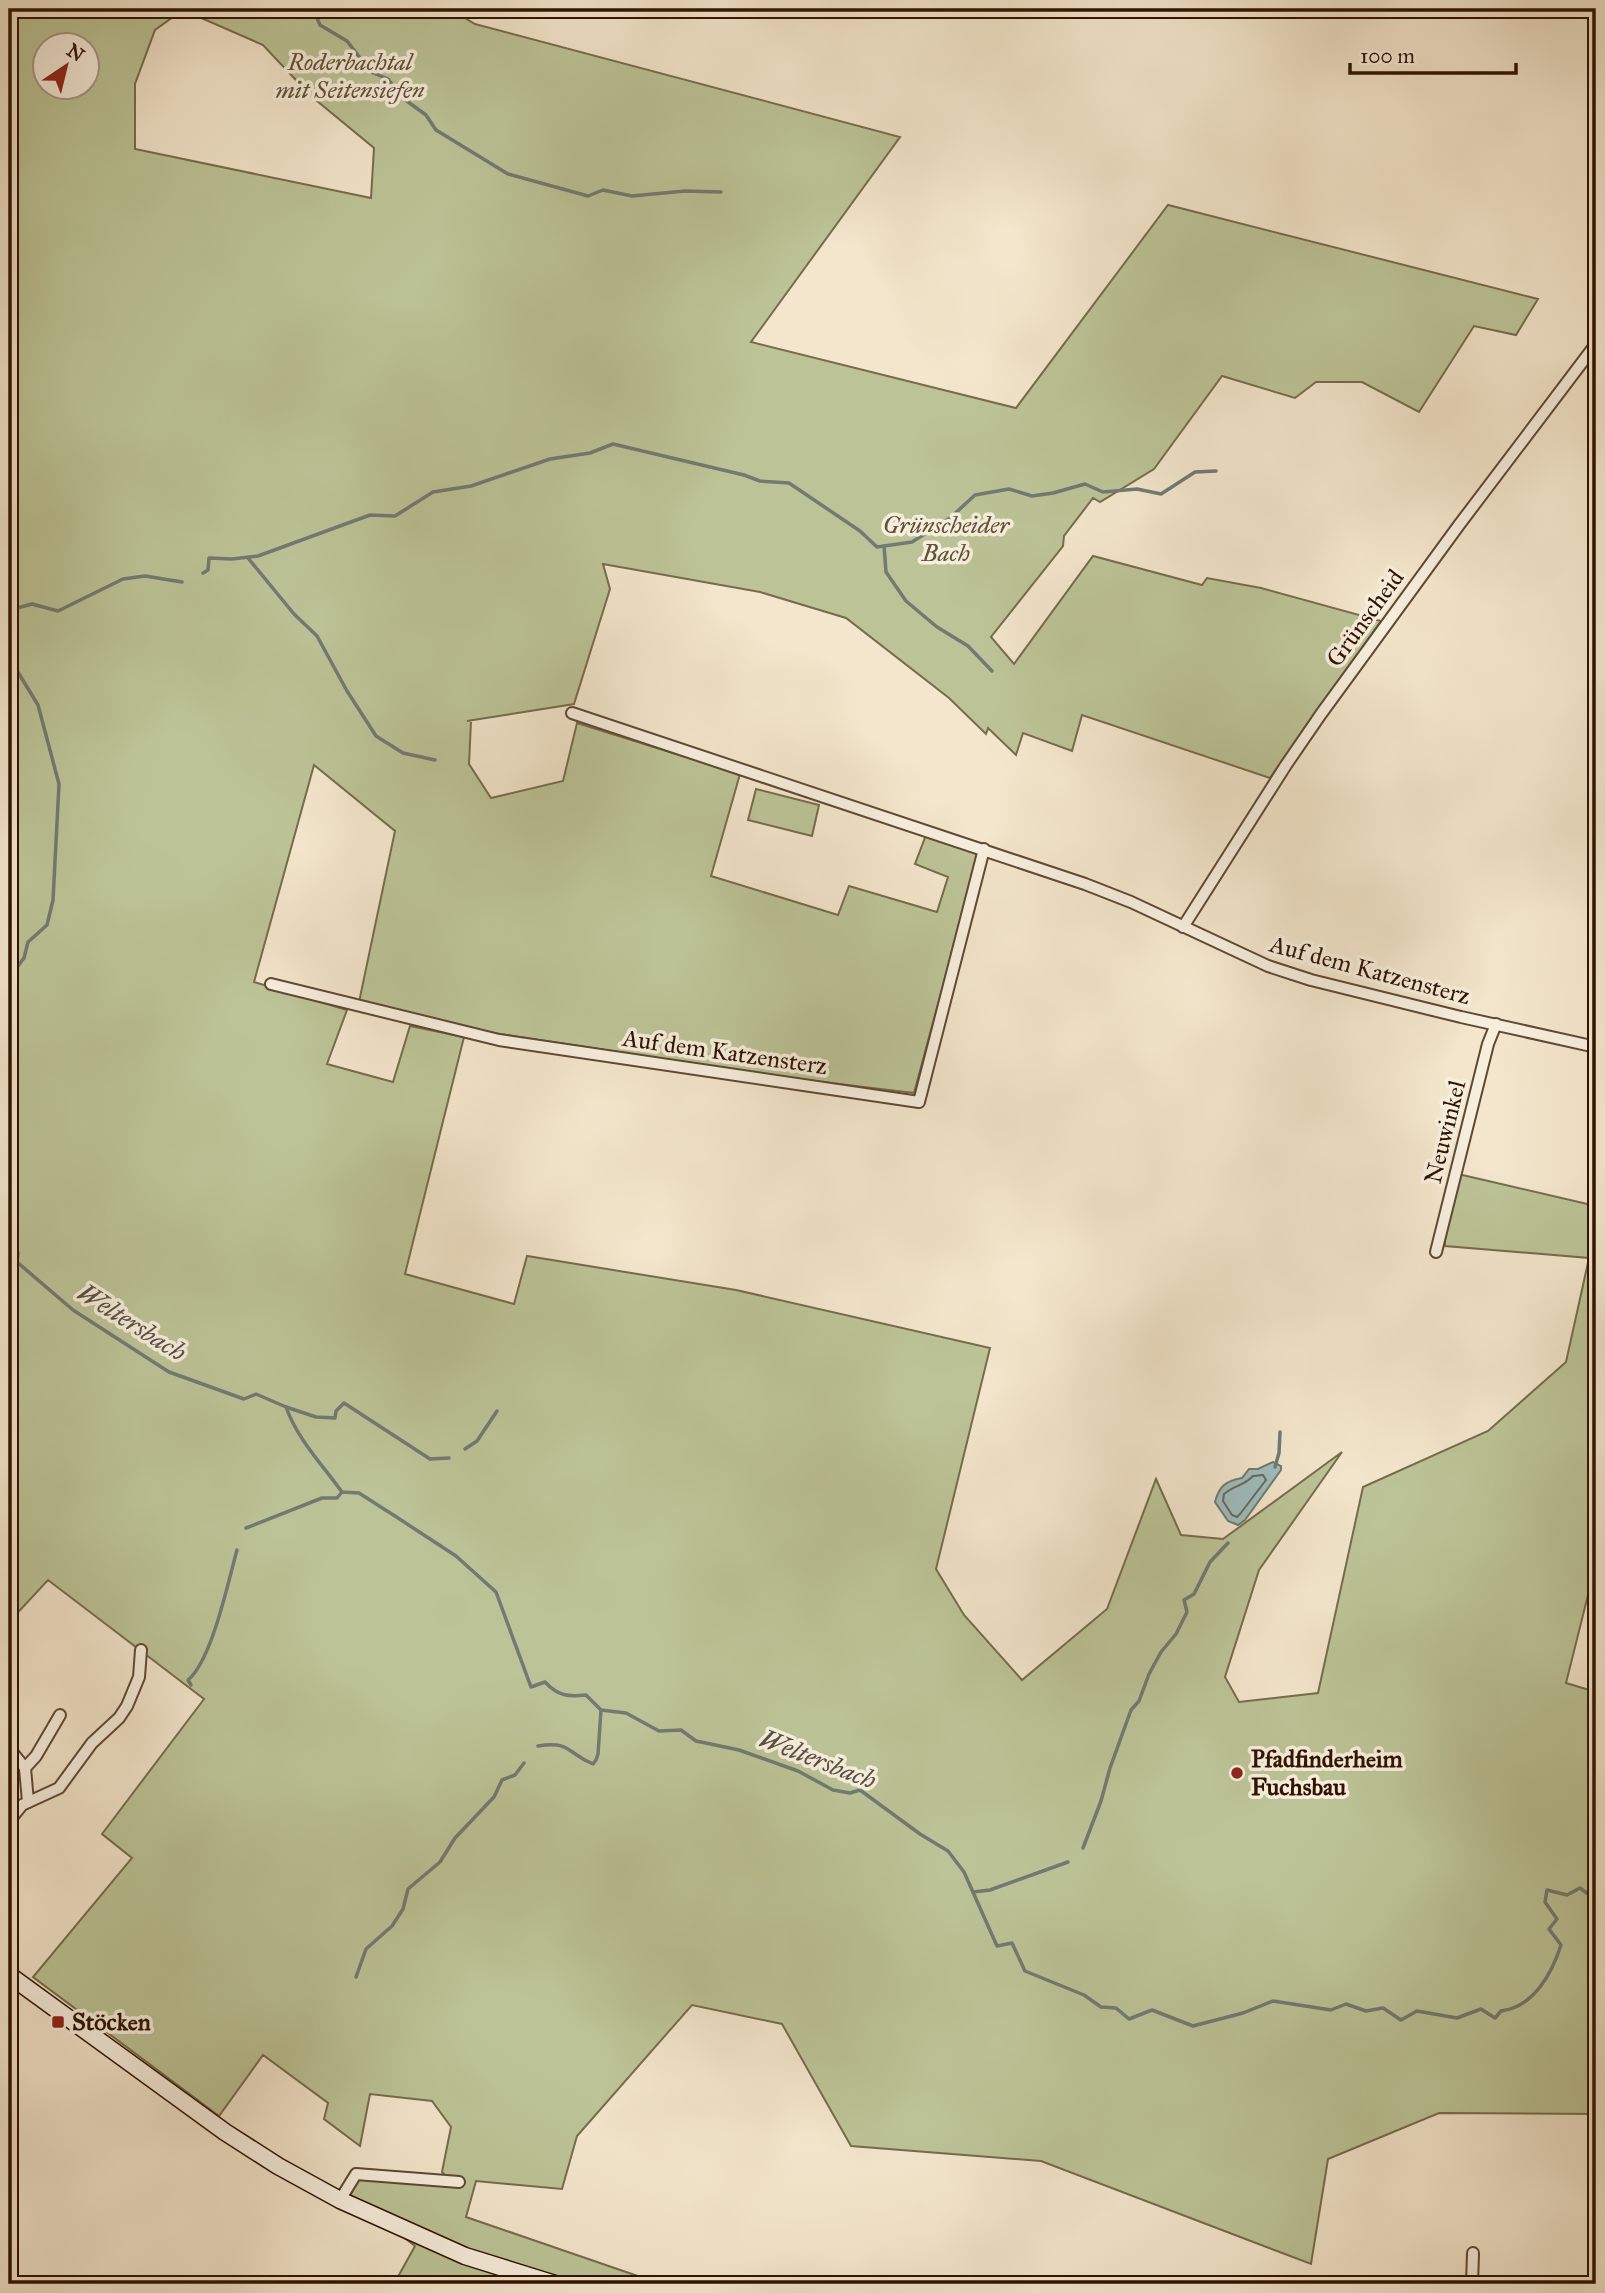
<svg xmlns="http://www.w3.org/2000/svg" width="1605" height="2293" viewBox="0 0 1605 2293" font-family="'IM FELL Great Primer',serif">
	<style>
		.green { fill: #bcc497; stroke: #766c4c; stroke-width: 2; fill-rule: evenodd }
		.water { fill: #9ebebf; stroke: #727a73; stroke-width: 2 }
		.lines { fill: none; stroke-linecap: round; stroke-linejoin: round }
		.shore { stroke: #666860; stroke-width: 2 }
		.stream { stroke: #727a73; stroke-width: 3.5 }
		.street-casing { stroke: #604833; stroke-width: 14 }
		.secondary-casing { stroke: #2f1300; stroke-width: 19 }
		.street { stroke: #f7efde; stroke-width: 10 }
		.secondary { stroke: #f7efde; stroke-width: 16 }
		.poi-dot { fill: #8f2418; stroke: #f7efde; stroke-width: 2.5 }
		.labels { text-anchor: middle; dominant-baseline: central; stroke-width: 7; stroke-linejoin: round; paint-order: stroke }
		.park-label { font-size: 24px; font-style: italic; fill: #605135; stroke: #f7efde }
		.street-label { font-size: 24px; fill: #2f1300; stroke: #f7efde }
		.poi-label { font-size: 24px; font-weight: bold; fill: #2f1300; stroke: #f7efde; text-anchor: start }
		.water-label { font-size: 26px; font-style: italic; fill: #564f43; stroke: #f7efde }
	</style>
	<rect width="100%" height="100%" fill="#f3e6cc"/>
	<filter id="stains"><feTurbulence type="fractalNoise" baseFrequency=".00286" numOctaves="4"/><feColorMatrix values="0 0 0 0 .2 0 0 0 0 .09 0 0 0 0 .02 0 0 0 .5 -.17"/></filter>
	<radialGradient id="worn" r=".72"><stop offset=".6" stop-color="#630" stop-opacity="0"/><stop offset="1" stop-color="#630" stop-opacity=".3"/></radialGradient>
	<!-- green -->
	<g class="green">
		<path d="M9 9H450L475 24 900 137 751 342 1016 408 1168 205 1538 299 1516 335 1474 326 1419 412 1362 382H1316L1295 398 1222 376 1154 469 1100 502 1093 498 1064 536 1063 546 991 637 1014 664 1093 556 1202 585 1207 578 1261 588 1381 621 1270 778 1082 715 1072 751 1023 733 1016 755 988 728 986 734 949 698 846 618 760 592 603 564 610 589 574 704 467 721H471L469 764 491 798 563 781 577 723 740 774 711 876 838 915 849 886 937 912 948 877 915 864 926 835 979 852 914 1093 797 1079 493 1033 359 1002 395 831 314 765 254 982 347 1010 327 1064 393 1082 410 1026 464 1037 405 1274 514 1304 527 1256 736 1290 990 1348 936 1569 964 1615 1022 1680 1107 1609 1156 1479 1181 1535 1223 1539 1342 1452 1259 1570 1225 1677 1239 1702 1318 1693 1363 1487 1488 1431 1566 1362 1589 1258 1445 1246V1231L1458 1174 1596 1206V1563L1566 1683 1596 1692V2114L1439 2113 1328 2159 1311 2264 1041 2161 851 2146 782 2024 692 2005 577 2136 562 2189 476 2181 466 2217 661 2284H474L467 2282 466 2284H394L415 2246 350 2196 359 2177 451 2182 442 2172 451 2127 432 2101 370 2094 360 2146 324 2119 328 2103 263 2055 219 2116 33 1977 132 1858 102 1834 204 1699 48 1580 9 1622ZM183 10 263 45 311 96 374 148 371 198 135 149V84L155 30ZM46 46H88V88H46Z"/>
		<polygon points="756,789 819,805 812,836 748,820"/>
	</g>
	<!-- water -->
	<path class="water" d="M1273 1462 1281 1466V1470L1245 1520 1238 1525 1228 1521 1215 1502C1219 1486 1226 1481 1242 1478L1249 1469H1258Z"/>
	<g class="lines">
		<!-- shore -->
		<path class="shore" d="M1263 1475 1266 1480 1240 1514 1237 1517 1232 1515 1223 1501 1224 1494C1234 1485 1244 1486 1253 1476Z"/>
		<!-- stream -->
		<g class="stream">
			<polyline points="302,9 317,18 320,25 347,41 371,72 388,79 404,99 426,115 436,130 508,174 588,196 603,190 632,196 685,191 721,192"/>
			<polyline points="884,546 886,572 906,601 937,627 968,646 992,671"/>
			<polyline points="248,558 294,614 317,636 347,691 376,736 403,753 435,760"/>
			<polyline points="203,573 208,570 209,558 232,559 258,556 370,515 395,516 433,492 471,486 550,459 590,453 613,444 744,475 760,481 789,483 860,531 877,547 912,542 950,518 975,495 1009,489 1032,496 1053,493 1085,484 1103,492 1137,489 1161,494 1195,472 1216,471"/>
			<polyline points="17,608 32,604 58,611 123,579 145,576 182,582"/>
			<polyline points="9,662 13,664 38,705 59,784 53,900 47,925 28,942 24,958 15,970 9,973"/>
			<path d="M9 1235 18 1253 17 1262 73 1310 169 1372 244 1399 256 1394 286 1407C298 1440 321 1463 342 1492L359 1493 398 1518 456 1556 496 1592 531 1687 545 1682C558 1696 568 1697 586 1695L601 1710 626 1713 659 1731 681 1730 696 1741 739 1750 798 1771 833 1790 850 1793 860 1790 920 1834 948 1851 964 1872 997 1946 1012 1943 1025 1971 1084 1995 1101 2007 1116 2008 1129 2019 1152 2010 1193 2026 1243 2013 1273 2001 1331 2010 1346 2004 1366 2011 1383 2008 1401 2020 1417 2011 1457 2018 1481 2009 1495 2018 1501 2011C1534 2007 1552 1973 1561 1945L1549 1929 1557 1919 1545 1902 1547 1890 1567 1895 1580 1888 1588 1894 1596 1891"/>
			<polyline points="9,1271 18,1264"/>
			<polyline points="286,1407 316,1417 335,1418 336,1411 344,1403 430,1459 449,1458"/>
			<polyline points="465,1449 477,1441 497,1411"/>
			<polyline points="1275,1467 1279,1453 1280,1432"/>
			<polyline points="246,1528 322,1498 337,1498 342,1492"/>
			<path d="M191 1685 188 1680C212 1660 228 1582 237 1550"/>
			<path d="M538 1746C572 1741 566 1753 593 1764L596 1760 598 1754 601 1710"/>
			<polyline points="1083,1848 1101,1801 1110,1768 1131,1710 1139,1701 1149,1674 1161,1652 1176,1634 1187,1612 1184,1600 1194,1594 1210,1562 1228,1543"/>
			<polyline points="973,1892 990,1890 1068,1862"/>
			<polyline points="356,1977 366,1949 392,1926 403,1909 408,1889 440,1862 455,1838 494,1797 502,1780 515,1775 524,1763"/>
		</g>
		<defs>
			<g id="street">
				<polyline points="572,713 1085,884 1131,902 1268,966 1311,980 1461,1017 1596,1047"/>
				<polyline points="1183,927 1286,765 1321,714 1459,525 1596,344"/>
				<polyline points="271,984 499,1040 919,1102 984,849"/>
				<polyline points="1436,1252 1488,1044 1496,1024"/>
				<polyline points="9,1748 25,1768 28,1802"/>
				<polyline points="25,1768 36,1756 60,1715"/>
				<polyline points="9,1821 22,1805 59,1788 92,1743 119,1718 127,1706 139,1677 141,1650"/>
				<polyline points="340,2200 356,2174 459,2182"/>
				<polyline points="1472,2284 1473,2253"/>
			</g>
			<polyline id="secondary" points="9,1975 225,2132 278,2166 340,2200 465,2256 555,2284"/>
		</defs>
		<!-- street casing -->
		<use href="#street" class="street-casing"/>
		<!-- secondary casing -->
		<use href="#secondary" class="secondary-casing"/>
		<!-- street -->
		<use href="#street" class="street"/>
		<!-- secondary -->
		<use href="#secondary" class="secondary"/>
	</g>
	<!-- markers -->
	<g class="poi-dot">
		<circle cx="1237" cy="1773" r="7"/>
		<rect x="51" y="2015" width="14" height="14" rx="3.5"/>
	</g>
	<g class="labels">
		<!-- park labels -->
		<g class="park-label">
			<text x="350" y="62">Roderbachtal<tspan x="350" dy="28">mit Seitensiefen</tspan></text>
			<text x="946" y="525">Grünscheider<tspan x="946" dy="28">Bach</tspan></text>
		</g>
		<!-- street labels -->
		<g class="street-label">
			<text transform="translate(1365 618) rotate(-54)">Grünscheid</text>
			<text transform="translate(1370 970) rotate(15)">Auf dem Katzensterz</text>
			<text transform="translate(725 1052) rotate(8)">Auf dem Katzensterz</text>
			<text transform="translate(1445 1132) rotate(-76)">Neuwinkel</text>
		</g>
		<!-- poi labels -->
		<g class="poi-label">
			<text x="1251" y="1759">Pfadfinderheim<tspan x="1251" dy="28">Fuchsbau</tspan></text>
			<text x="72" y="2022">Stöcken</text>
		</g>
		<!-- water labels -->
		<g class="water-label">
			<text transform="translate(132 1322) rotate(32)">Weltersbach</text>
			<text transform="translate(818 1759) rotate(21)">Weltersbach</text>
		</g>
	</g>
	<!-- margin -->
	<rect width="1605" height="2293" fill="none" stroke="#f3e6cc" stroke-width="35"/>
	<rect x="10" y="10" width="1584" height="2272" fill="none" stroke="#2f1300" stroke-width="3.5"/>
	<rect x="18" y="18" width="1570" height="2258" fill="none" stroke="#2f1300" stroke-width="2"/>
	<!-- north arrow -->
	<g transform="translate(66 66) rotate(35)"><circle r="33" fill="#f7efde" stroke="#a79785" stroke-width="2"/>
	<path d="M0-5L12 26L0 18L-12 26Z" fill="#8f2418"/>
	<text y="-10" font-size="19" font-weight="bold" text-anchor="middle" fill="#2f1300">N</text>
	</g>
	<!-- scale -->
	<path d="M1350 63v10h166v-10" fill="none" stroke="#2f1300" stroke-width="3.5"/>
	<text x="1360" y="63" font-size="21" fill="#2f1300" stroke="#f7efde" stroke-width="5" paint-order="stroke">100 m</text>
	<rect width="100%" height="100%" filter="url(#stains)"/>
	<rect width="100%" height="100%" fill="url(#worn)"/>
</svg>
